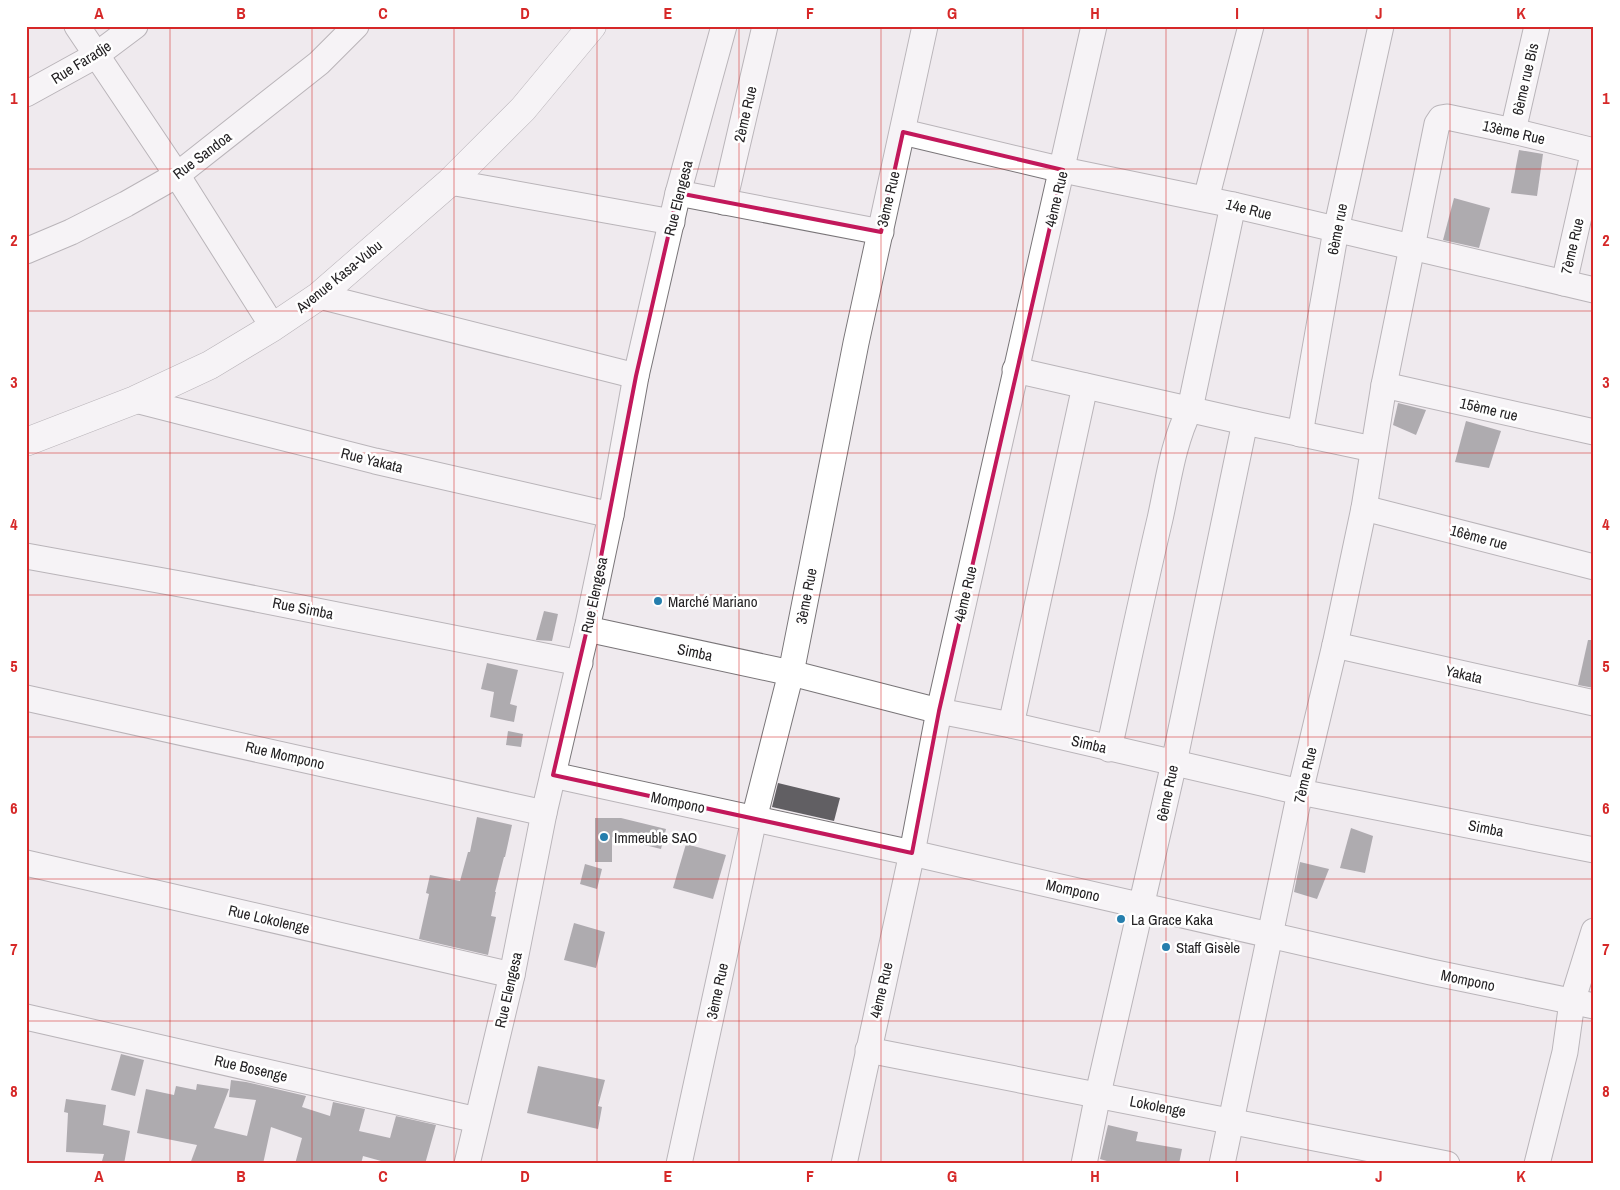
<svg xmlns="http://www.w3.org/2000/svg" width="1620" height="1190" viewBox="0 0 1620 1190" font-family="'Archivo Narrow',sans-serif">
	<style>
		.building { fill: #615f63 }
		.lines { fill: none; stroke-linecap: round; stroke-linejoin: round }
		.minor-casing { stroke: #797578; stroke-width: 27 }
		.major-casing { stroke: #797578; stroke-width: 29 }
		.minor { stroke: #fff; stroke-width: 25 }
		.major { stroke: #fff; stroke-width: 28 }
		.marked { fill: none; stroke: #c2185b; stroke-width: 4; stroke-linejoin: round }
		.grid { fill: none; stroke: #d62828; stroke-width: 1; stroke-opacity: 0.55 }
		.poi-dot { fill: #257ead; stroke: #fff; stroke-width: 2 }
		.labels { text-anchor: middle; dominant-baseline: central; stroke-width: 5; stroke-linejoin: round; paint-order: stroke }
		.street-label { font-size: 15px; fill: #242224; stroke: #fff }
		.poi-label { font-size: 15px; fill: #242224; stroke: #fff; text-anchor: start }
		.neatline { fill: none; stroke: #d62828; stroke-width: 2 }
		.grid-label { font-size: 16px; text-anchor: middle; font-weight: bold; fill: #d62828 }
	</style>
	<rect width="100%" height="100%" fill="#efeaee"/>
	<!-- building -->
	<g class="building">
		<polygon points="1519,150 1543,154 1537,196 1511,193"/>
		<polygon points="1454,198 1490,208 1479,248 1443,240"/>
		<polygon points="1398,403 1426,410 1416,435 1393,425"/>
		<polygon points="1466,421 1501,431 1489,468 1455,462"/>
		<polygon points="544,611 558,614 552,641 536,640"/>
		<polygon points="1588,640 1594,640 1594,688 1578,685"/>
		<polygon points="487,663 518,670 510,704 517,706 514,722 490,717 494,692 481,689"/>
		<polygon points="508,731 523,734 521,747 506,745"/>
		<polygon points="778,783 840,798 834,821 772,807"/>
		<polygon points="477,817 512,825 505,857 504,857 495,892 496,892 491,916 496,917 488,955 419,939 429,894 426,893 430,875 460,881 468,852 470,852"/>
		<polygon points="595,818 621,818 666,829 661,849 612,837 612,862 595,862"/>
		<polygon points="1351,828 1373,836 1365,873 1340,868"/>
		<polygon points="686,844 726,855 713,899 673,888"/>
		<polygon points="1300,862 1329,869 1317,899 1294,892"/>
		<polygon points="585,864 602,869 597,889 580,884"/>
		<polygon points="574,923 605,932 596,968 564,960"/>
		<polygon points="121,1054 144,1060 135,1096 111,1090"/>
		<polygon points="538,1066 605,1080 598,1106 602,1107 598,1129 527,1113"/>
		<polygon points="231,1080 246,1082 306,1096 302,1107 330,1116 333,1102 365,1109 359,1131 390,1138 396,1116 436,1125 425,1164 392,1164 363,1156 361,1164 295,1164 302,1138 271,1127 263,1164 190,1164 197,1145 137,1133 146,1089 174,1095 176,1086 196,1090 197,1084 229,1089 214,1128 247,1136 256,1100 229,1097"/>
		<polygon points="66,1099 106,1105 103,1125 130,1131 124,1164 102,1161 104,1154 66,1152 68,1113 64,1112"/>
		<polygon points="1108,1125 1138,1132 1136,1141 1182,1149 1179,1164 1117,1164 1100,1159"/>
	</g>
	<g class="lines">
		<defs>
			<g id="minor">
				<polyline points="77,26 177,175 273,327"/>
				<polyline points="26,94 95,56 135,26"/>
				<polyline points="1513,131 1537,26"/>
				<polyline points="903,132 1063,170 1233,205 1594,290"/>
				<polyline points="450,182 672,222"/>
				<polyline points="678,193 881,232"/>
				<polyline points="1206,199 1251,26"/>
				<polyline points="724,202 765,26"/>
				<polyline points="26,251 71,232 126,204 177,175 319,63 356,26"/>
				<polyline points="1564,283 1594,150"/>
				<polyline points="319,296 636,376"/>
				<polyline points="1015,370 1245,422 1373,449"/>
				<polyline points="1384,385 1594,432"/>
				<polyline points="135,400 375,461 611,515"/>
				<polyline points="1300,434 1336,230 1381,26"/>
				<polyline points="1364,508 1594,567"/>
				<polyline points="26,556 191,586 580,663"/>
				<polyline points="587,629 791,673 939,711 1011,725 1300,792 1594,850"/>
				<polyline points="1335,645 1594,703"/>
				<polyline points="26,698 544,813"/>
				<polyline points="1011,725 1085,386"/>
				<path d="M1109 749C1126 672 1142 595 1160 519 1168 483 1173 442 1190 409L1233 205"/>
				<polyline points="553,775 912,853 1431,972 1594,1006"/>
				<polyline points="26,863 512,975"/>
				<polyline points="26,1017 477,1120"/>
				<polyline points="868,1050 1447,1164"/>
				<polyline points="467,1164 512,975 544,813 587,629 611,515 636,376 678,193 724,26"/>
				<polyline points="679,1164 754,819 791,673 856,343 925,26"/>
				<polyline points="844,1164 912,853 939,711 1094,26"/>
				<polyline points="1084,1164 1098,1094 1174,763 1245,422"/>
				<polyline points="1222,1164 1300,792 1335,645 1364,508 1384,385 1437,124 1441,118 1447,117 1513,131 1594,151"/>
				<polyline points="1537,1164 1565,1052 1572,1002 1594,931"/>
			</g>
			<polyline id="major" points="26,442 135,400 210,365 273,327 319,296 450,182 523,109 592,26"/>
		</defs>
		<!-- minor casing -->
		<use href="#minor" class="minor-casing"/>
		<!-- major casing -->
		<use href="#major" class="major-casing"/>
		<!-- minor -->
		<use href="#minor" class="minor"/>
		<!-- major -->
		<use href="#major" class="major"/>
	</g>
	<!-- marked area -->
	<path d="M0 0H1620V1190H0ZM903 132 1063 170 939 711 912 853 553 775 587 629 636 376 678 193 881 232Z" fill="#efeaee" fill-opacity=".55" fill-rule="evenodd"/>
	<path class="marked" d="M903 132 1063 170 939 711 912 853 553 775 587 629 636 376 678 193 881 232Z"/>
	<!-- grid -->
	<path class="grid" d="M170 26V1164M312 26V1164M454 26V1164M597 26V1164M739 26V1164M881 26V1164M1023 26V1164M1166 26V1164M1308 26V1164M1450 26V1164M26 169H1594M26 311H1594M26 453H1594M26 595H1594M26 737H1594M26 879H1594M26 1021H1594"/>
	<!-- markers -->
	<g class="poi-dot">
		<circle cx="658" cy="601" r="5"/>
		<circle cx="604" cy="837" r="5"/>
		<circle cx="1121" cy="919" r="5"/>
		<circle cx="1166" cy="947" r="5"/>
	</g>
	<g class="labels">
		<!-- street labels -->
		<g class="street-label">
			<text transform="translate(81 62) rotate(-32)">Rue Faradje</text>
			<text transform="translate(1525 79) rotate(-77)">6ème rue Bis</text>
			<text transform="translate(745 114) rotate(-77)">2ème Rue</text>
			<text transform="translate(1514 132) rotate(13)">13ème Rue</text>
			<text transform="translate(202 155) rotate(-37)">Rue Sandoa</text>
			<text transform="translate(678 198) rotate(-76)">Rue Elengesa</text>
			<text transform="translate(888 199) rotate(-77)">3ème Rue</text>
			<text transform="translate(1056 199) rotate(-77)">4ème Rue</text>
			<text transform="translate(1249 209) rotate(14)">14e Rue</text>
			<text transform="translate(1337 229) rotate(-79)">6ème rue</text>
			<text transform="translate(1572 246) rotate(-77)">7ème Rue</text>
			<text transform="translate(339 276) rotate(-39)">Avenue Kasa-Vubu</text>
			<text transform="translate(1489 409) rotate(13)">15ème rue</text>
			<text transform="translate(372 460) rotate(14)">Rue Yakata</text>
			<text transform="translate(1479 537) rotate(15)">16ème rue</text>
			<text transform="translate(965 594) rotate(-77)">4ème Rue</text>
			<text transform="translate(594 595) rotate(-78)">Rue Elengesa</text>
			<text transform="translate(806 596) rotate(-79)">3ème Rue</text>
			<text transform="translate(303 608) rotate(11)">Rue Simba</text>
			<text transform="translate(695 652) rotate(12)">Simba</text>
			<text transform="translate(1464 674) rotate(13)">Yakata</text>
			<text transform="translate(1089 744) rotate(13)">Simba</text>
			<text transform="translate(285 755) rotate(13)">Rue Mompono</text>
			<text transform="translate(1305 775) rotate(-77)">7ème Rue</text>
			<text transform="translate(1167 793) rotate(-78)">6ème Rue</text>
			<text transform="translate(678 802) rotate(12)">Mompono</text>
			<text transform="translate(1486 828) rotate(11)">Simba</text>
			<text transform="translate(1073 890) rotate(13)">Mompono</text>
			<text transform="translate(269 919) rotate(13)">Rue Lokolenge</text>
			<text transform="translate(1468 980) rotate(12)">Mompono</text>
			<text transform="translate(508 990) rotate(-77)">Rue Elengesa</text>
			<text transform="translate(881 990) rotate(-77)">4ème Rue</text>
			<text transform="translate(717 991) rotate(-78)">3ème Rue</text>
			<text transform="translate(251 1068) rotate(13)">Rue Bosenge</text>
			<text transform="translate(1158 1106) rotate(11)">Lokolenge</text>
		</g>
		<!-- poi labels -->
		<g class="poi-label">
			<text x="668" y="601">Marché Mariano</text>
			<text x="614" y="837">Immeuble SAO</text>
			<text x="1131" y="919">La Grace Kaka</text>
			<text x="1176" y="947">Staff Gisèle</text>
		</g>
	</g>
	<!-- border -->
	<rect width="1620" height="1190" fill="none" stroke="#ffffff" stroke-width="55"/>
	<rect x="28" y="28" width="1564" height="1134" class="neatline"/>
	<g class="grid-label">
		<text x="99" y="19">A</text>
		<text x="241" y="19">B</text>
		<text x="383" y="19">C</text>
		<text x="525" y="19">D</text>
		<text x="668" y="19">E</text>
		<text x="810" y="19">F</text>
		<text x="952" y="19">G</text>
		<text x="1095" y="19">H</text>
		<text x="1237" y="19">I</text>
		<text x="1379" y="19">J</text>
		<text x="1521" y="19">K</text>
		<text x="14" y="104">1</text>
		<text x="1606" y="104">1</text>
		<text x="14" y="246">2</text>
		<text x="1606" y="246">2</text>
		<text x="14" y="388">3</text>
		<text x="1606" y="388">3</text>
		<text x="14" y="530">4</text>
		<text x="1606" y="530">4</text>
		<text x="14" y="672">5</text>
		<text x="1606" y="672">5</text>
		<text x="14" y="814">6</text>
		<text x="1606" y="814">6</text>
		<text x="14" y="955">7</text>
		<text x="1606" y="955">7</text>
		<text x="14" y="1097">8</text>
		<text x="1606" y="1097">8</text>
		<text x="99" y="1182">A</text>
		<text x="241" y="1182">B</text>
		<text x="383" y="1182">C</text>
		<text x="525" y="1182">D</text>
		<text x="668" y="1182">E</text>
		<text x="810" y="1182">F</text>
		<text x="952" y="1182">G</text>
		<text x="1095" y="1182">H</text>
		<text x="1237" y="1182">I</text>
		<text x="1379" y="1182">J</text>
		<text x="1521" y="1182">K</text>
	</g>
</svg>
